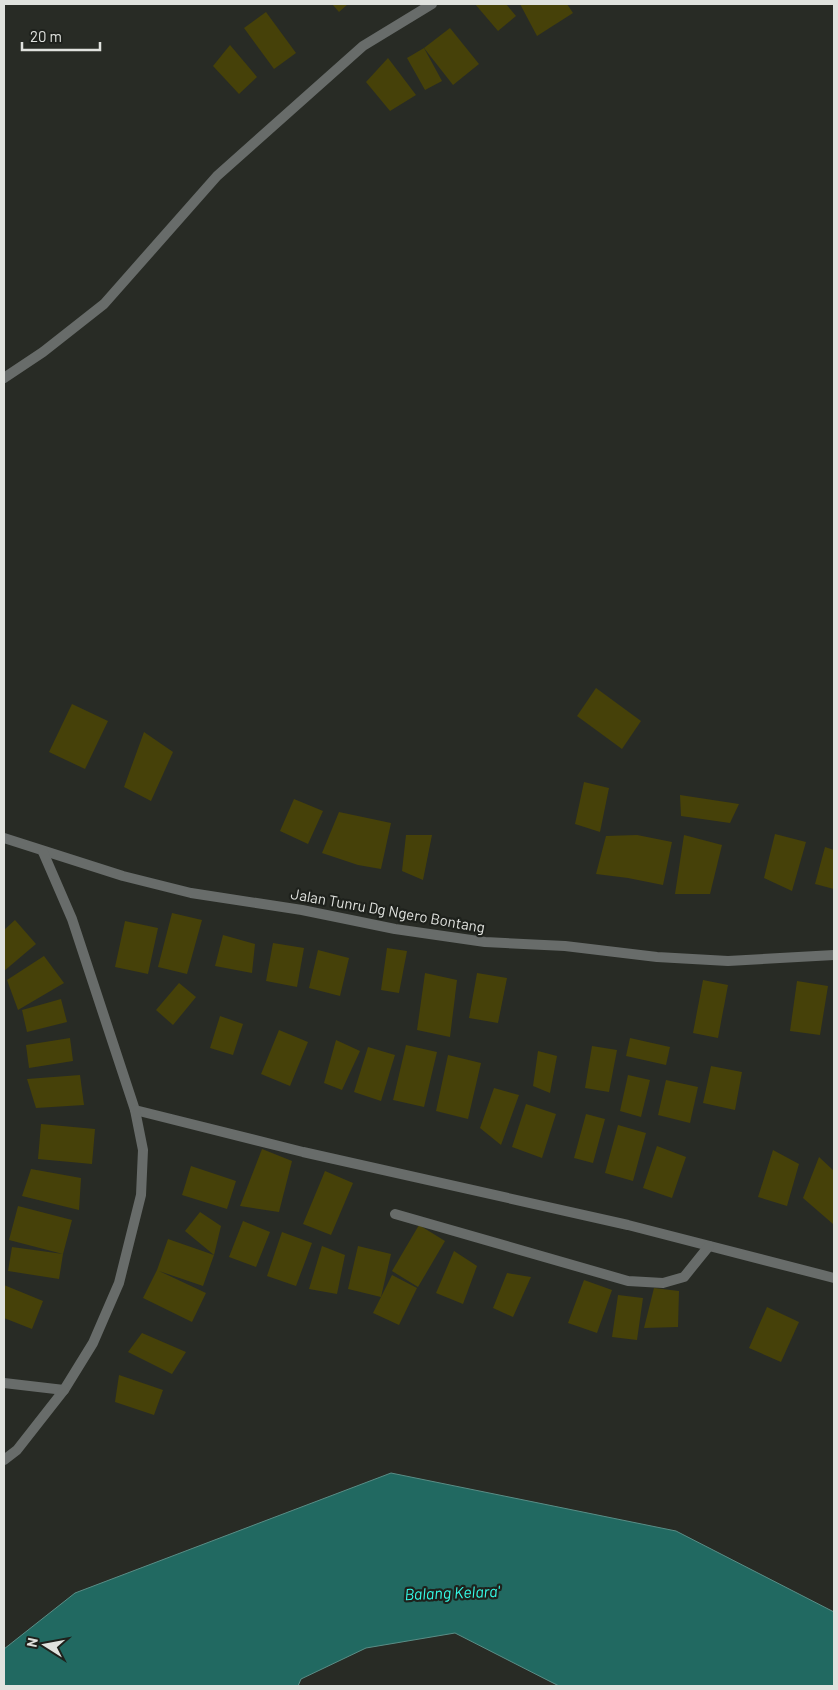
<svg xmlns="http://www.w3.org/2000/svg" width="838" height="1690" viewBox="0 0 838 1690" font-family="Barlow,sans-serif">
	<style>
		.water { fill: #216961; stroke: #5a8d86 }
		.building { fill: #464109 }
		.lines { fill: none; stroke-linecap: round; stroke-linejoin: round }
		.street { stroke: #686c6a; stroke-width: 10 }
		.labels { text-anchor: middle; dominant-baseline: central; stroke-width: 4.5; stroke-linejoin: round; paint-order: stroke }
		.street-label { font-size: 15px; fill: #e0e2de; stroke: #1e211c }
		.water-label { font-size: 16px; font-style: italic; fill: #34fae6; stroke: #1e211c }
	</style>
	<rect width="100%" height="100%" fill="#282b25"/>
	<!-- water -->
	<polygon class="water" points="391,1473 676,1531 834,1612 834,1686 559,1686 455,1633 366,1648 301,1679 298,1686 4,1686 4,1649 75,1593"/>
	<!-- building -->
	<g class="building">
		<polygon points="332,4 348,4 339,12"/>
		<polygon points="475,4 506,4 516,16 498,31"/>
		<polygon points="520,4 567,4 573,13 537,36"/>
		<polygon points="266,12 296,53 274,69 244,28"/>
		<polygon points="450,28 479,64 453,85 424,48"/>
		<polygon points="230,45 257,77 239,94 213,66"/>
		<polygon points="424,48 442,81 425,90 407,58"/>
		<polygon points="388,58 416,95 390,111 366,82"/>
		<polygon points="596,688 641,721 622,749 577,716"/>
		<polygon points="72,704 108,721 85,769 49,752"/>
		<polygon points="144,732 173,752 151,801 124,787"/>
		<polygon points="584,782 609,788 600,832 575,824"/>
		<polygon points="680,795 739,804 730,823 681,816"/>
		<polygon points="294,799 323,811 308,844 280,831"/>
		<polygon points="339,812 391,823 381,869 358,865 322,853"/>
		<polygon points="775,834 806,842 792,891 764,878"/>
		<polygon points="406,835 432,835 423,880 402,871"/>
		<polygon points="637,835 672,842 663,885 628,878 596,874 606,836"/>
		<polygon points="684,835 722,845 710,894 675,894"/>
		<polygon points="825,847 834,850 834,889 815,884"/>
		<polygon points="172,913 202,920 187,974 158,967"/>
		<polygon points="15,920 36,944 4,971 4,930"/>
		<polygon points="125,921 158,928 148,974 115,967"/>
		<polygon points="223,935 255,944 252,973 215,966"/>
		<polygon points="273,943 304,948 297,987 266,981"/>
		<polygon points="387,948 407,951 399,993 381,990"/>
		<polygon points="318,950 349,958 340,996 309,988"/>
		<polygon points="44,956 64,983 18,1010 7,980"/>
		<polygon points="425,973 457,980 450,1037 417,1030"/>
		<polygon points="477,973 507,978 498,1023 469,1018"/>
		<polygon points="703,980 728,985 718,1038 693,1033"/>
		<polygon points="797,981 828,986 820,1035 790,1031"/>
		<polygon points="179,983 196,997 173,1025 156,1010"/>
		<polygon points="61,999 67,1022 27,1032 22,1010"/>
		<polygon points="220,1016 243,1024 233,1055 210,1048"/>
		<polygon points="279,1030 308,1042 290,1086 261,1074"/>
		<polygon points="70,1038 73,1061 29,1068 26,1045"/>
		<polygon points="630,1038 670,1047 666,1065 626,1056"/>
		<polygon points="336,1040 360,1051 342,1090 324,1083"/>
		<polygon points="406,1045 437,1052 424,1107 393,1100"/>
		<polygon points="592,1046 617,1050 609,1092 585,1088"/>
		<polygon points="368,1047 395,1055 381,1101 354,1092"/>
		<polygon points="538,1051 557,1056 550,1093 533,1086"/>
		<polygon points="448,1055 481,1063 468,1119 436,1111"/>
		<polygon points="711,1066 742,1072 735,1110 703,1103"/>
		<polygon points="80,1075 84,1105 36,1108 27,1079"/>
		<polygon points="628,1075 650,1080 641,1117 620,1111"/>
		<polygon points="666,1080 698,1087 690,1123 658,1115"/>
		<polygon points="494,1088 519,1095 501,1145 480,1128"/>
		<polygon points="526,1104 556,1114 542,1158 512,1147"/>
		<polygon points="586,1114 605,1119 593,1163 574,1158"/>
		<polygon points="41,1124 95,1129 92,1164 38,1159"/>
		<polygon points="618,1125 646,1133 633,1181 605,1173"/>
		<polygon points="657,1146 686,1157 672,1198 643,1188"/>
		<polygon points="262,1149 292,1161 279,1212 240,1206"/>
		<polygon points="773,1150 799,1164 787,1206 758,1197"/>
		<polygon points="819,1157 834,1171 833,1224 803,1198"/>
		<polygon points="191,1166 236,1181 227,1209 182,1195"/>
		<polygon points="31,1169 81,1178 79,1210 22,1196"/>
		<polygon points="325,1171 353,1183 331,1235 303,1224"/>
		<polygon points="18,1206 72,1220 63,1254 59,1279 8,1271 12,1247 63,1254 9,1240"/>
		<polygon points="200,1212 221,1226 214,1255 185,1231"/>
		<polygon points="243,1221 270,1232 256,1267 229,1257"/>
		<polygon points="419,1225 445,1241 418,1287 392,1271"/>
		<polygon points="282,1232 312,1243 296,1286 267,1276"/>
		<polygon points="168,1239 214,1255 203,1286 159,1271 206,1293 192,1322 143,1298 157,1270"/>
		<polygon points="322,1246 345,1255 337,1294 309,1289"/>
		<polygon points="358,1246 391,1254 381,1297 348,1289"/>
		<polygon points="454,1251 477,1266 463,1304 436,1293"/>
		<polygon points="507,1273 531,1277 513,1317 493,1308"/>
		<polygon points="392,1275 417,1288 399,1325 373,1313"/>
		<polygon points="584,1280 612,1290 597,1333 568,1323"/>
		<polygon points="4,1285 43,1301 32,1329 4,1318"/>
		<polygon points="654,1288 679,1291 678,1327 644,1328"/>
		<polygon points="618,1295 643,1298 637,1340 612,1337"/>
		<polygon points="767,1307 799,1322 781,1362 749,1348"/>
		<polygon points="142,1333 186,1352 172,1374 128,1352"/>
		<polygon points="119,1375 163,1390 154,1415 115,1402"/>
	</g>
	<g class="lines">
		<!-- street -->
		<g class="street">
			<polyline points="4,378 43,352 104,304 217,176 363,46 432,4"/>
			<polyline points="4,838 123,876 191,893 302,910 395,929 485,942 565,946 657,957 728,961 834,955"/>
			<polyline points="43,852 72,919 135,1110 303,1152 628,1225 834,1278"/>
			<polyline points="395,1214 628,1281 663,1283 684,1277 709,1246"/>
			<polyline points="4,1383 64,1390 93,1343 119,1283 141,1195 143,1150 135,1110"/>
			<polyline points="4,1460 17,1450 64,1390"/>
		</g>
	</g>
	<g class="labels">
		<!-- street labels -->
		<g class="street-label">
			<text transform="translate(388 910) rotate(10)">Jalan Tunru Dg Ngero Bontang</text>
		</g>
		<!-- water labels -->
		<g class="water-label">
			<text transform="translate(452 1592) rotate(-2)">Balang Kelara'</text>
		</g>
	</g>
	<!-- border -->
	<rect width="838" height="1690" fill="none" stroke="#e0e2de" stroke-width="10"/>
	<!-- north arrow -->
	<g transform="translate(45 1645) rotate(281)" stroke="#1e211c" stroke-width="4" paint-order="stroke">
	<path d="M0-4L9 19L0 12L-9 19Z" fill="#e0e2de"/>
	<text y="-8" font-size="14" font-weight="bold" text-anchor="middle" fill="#e0e2de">N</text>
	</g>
	<!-- scale -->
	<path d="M22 42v8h78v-8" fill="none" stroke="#e0e2de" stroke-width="2.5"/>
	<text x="30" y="42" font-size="15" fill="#e0e2de" stroke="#1e211c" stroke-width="4" paint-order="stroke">20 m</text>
</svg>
